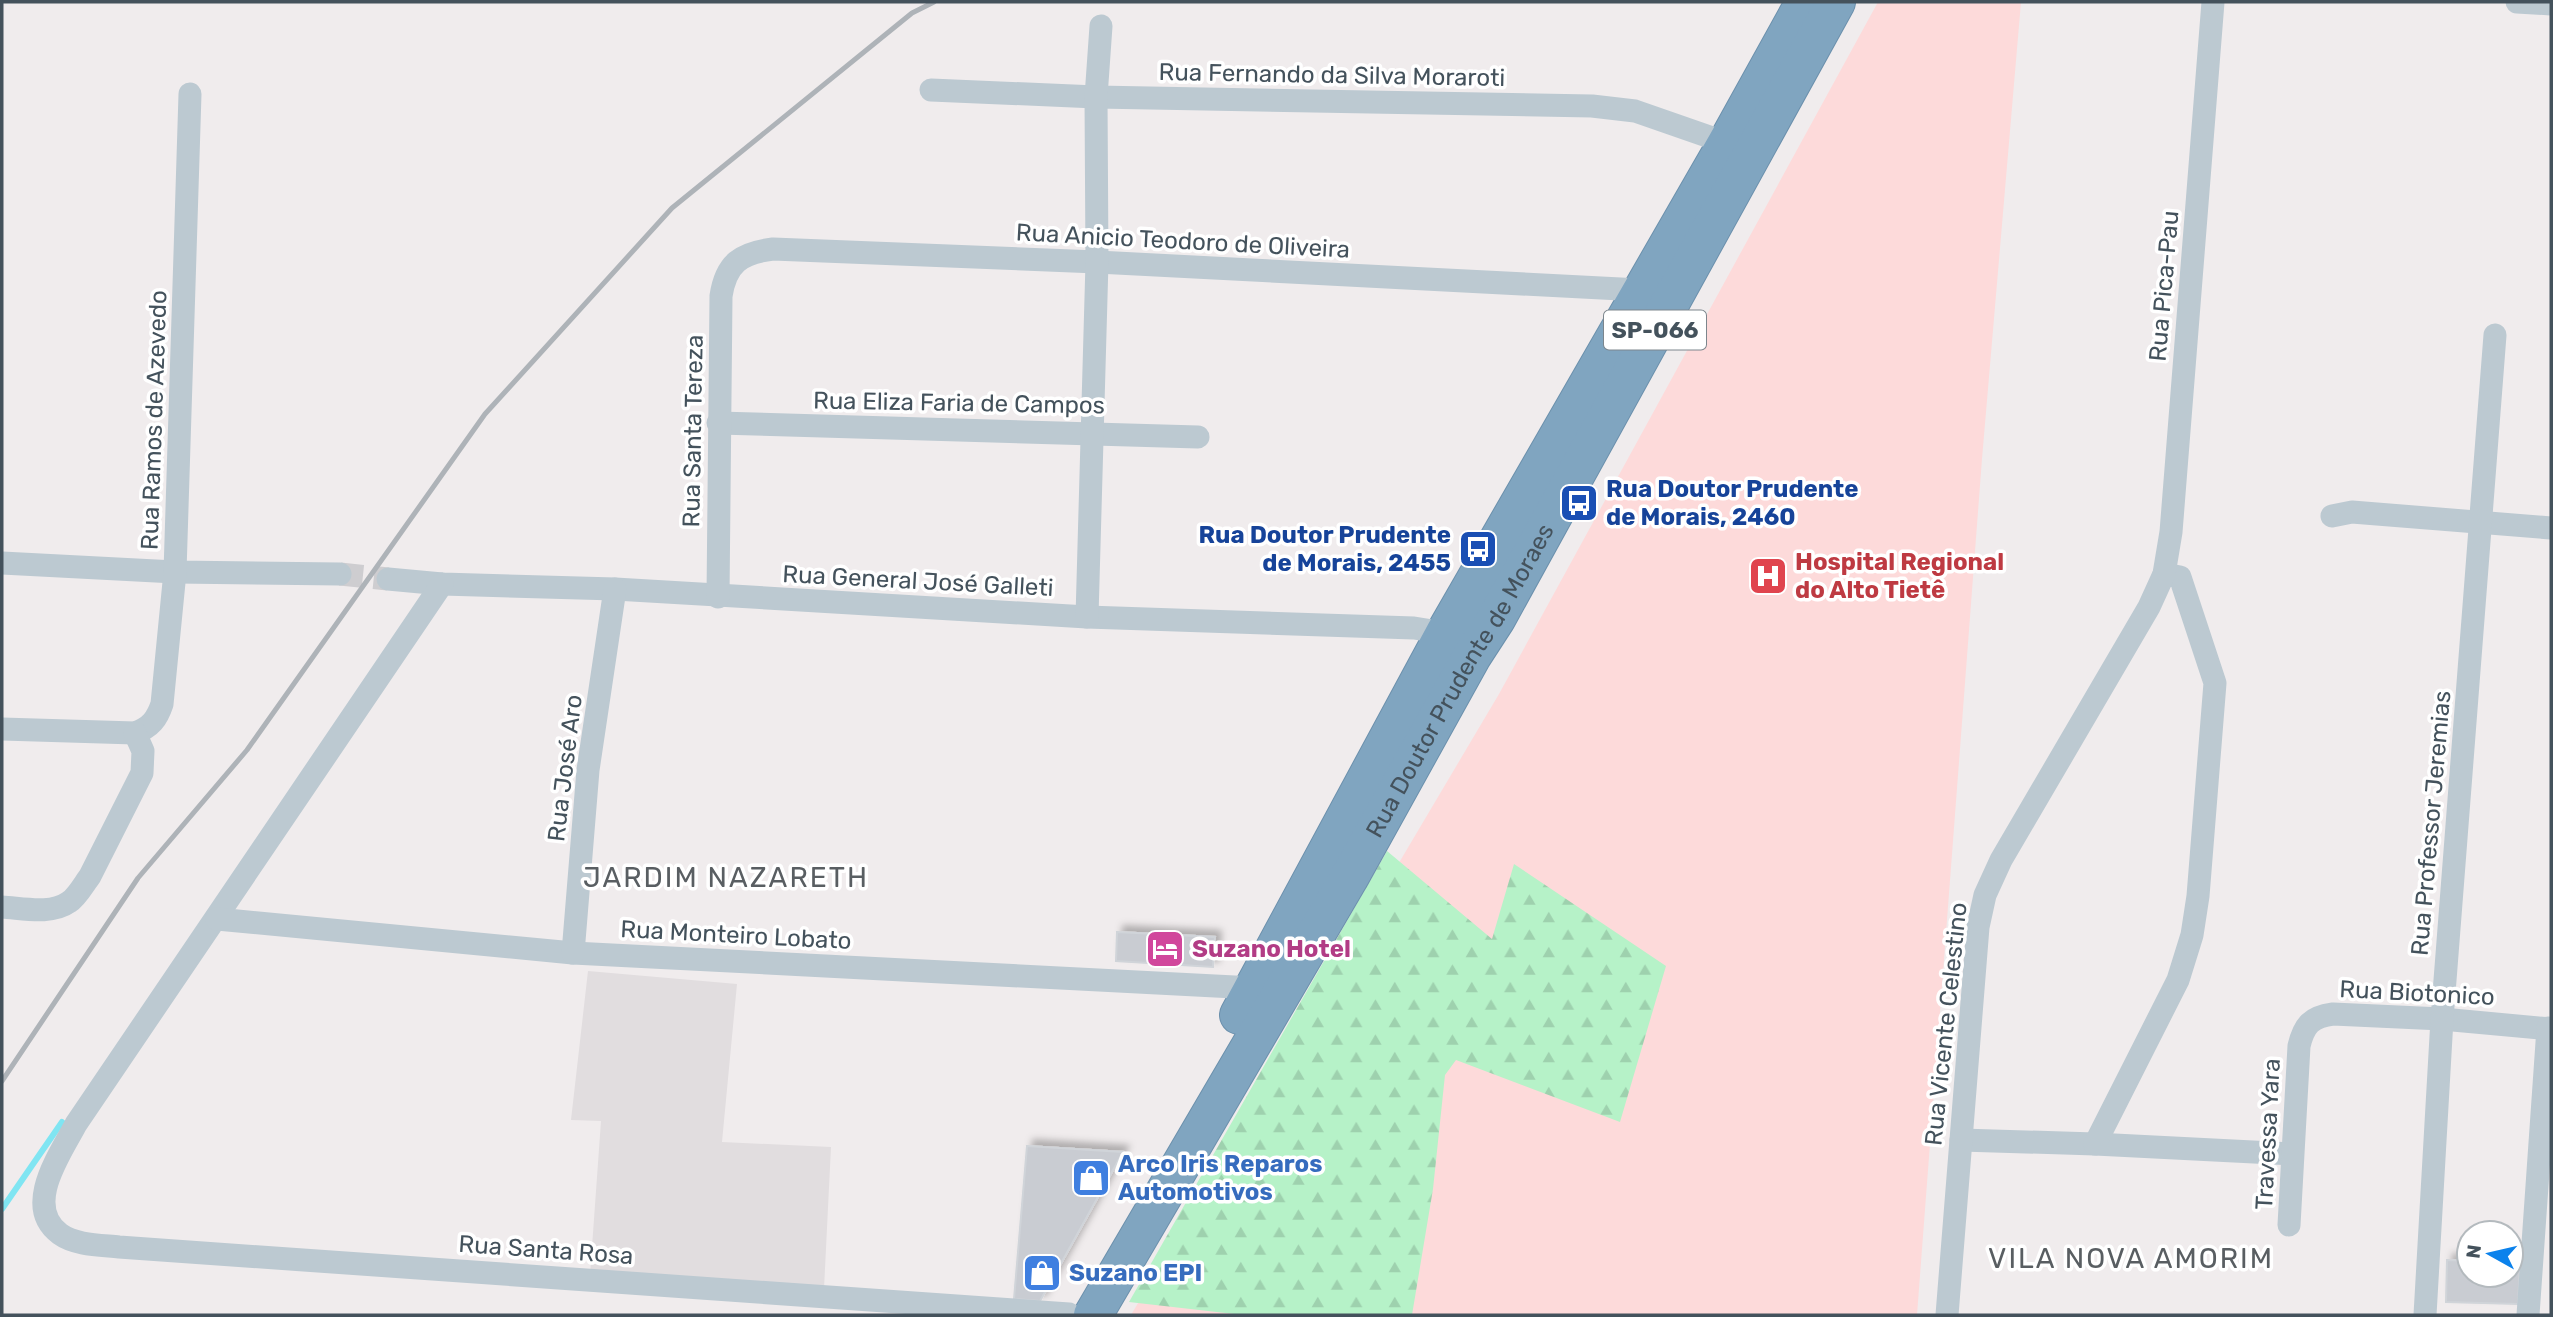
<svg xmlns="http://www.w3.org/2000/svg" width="2553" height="1317" viewBox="0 0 2553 1317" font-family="Rubik,sans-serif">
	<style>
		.education { fill: #e1dddf }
		.medical { fill: #fddada }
		.forest { fill: url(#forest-firs) }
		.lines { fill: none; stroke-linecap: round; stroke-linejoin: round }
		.stream { stroke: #80e5f2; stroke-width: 6 }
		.building { fill: #c9ccd2; stroke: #d0d4d9; stroke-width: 2; filter: url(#shadow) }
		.street-tunnel { stroke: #cecdd0; stroke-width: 23; stroke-dasharray: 23 11; stroke-linecap: butt }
		.highway-casing { stroke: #6b90ac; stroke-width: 40 }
		.street { stroke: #bcc9d1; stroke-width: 23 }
		.highway { stroke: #80a5c0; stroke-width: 38 }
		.rail { stroke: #aeb3b8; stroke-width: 5 }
		.labels { text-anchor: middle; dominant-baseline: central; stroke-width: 7; stroke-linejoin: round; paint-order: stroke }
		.shield { fill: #fff; stroke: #7c868d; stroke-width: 2 }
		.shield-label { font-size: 23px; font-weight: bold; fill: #44525c }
		.street-label { font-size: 24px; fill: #44525c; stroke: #fff }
		.transit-label { font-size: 24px; font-weight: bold; fill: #164399; stroke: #fff; text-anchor: start }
		.health-label { font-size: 24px; font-weight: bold; fill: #be3a42; stroke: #fff; text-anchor: start }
		.hotel-label { font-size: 24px; font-weight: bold; fill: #b23c85; stroke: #fff; text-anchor: start }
		.shop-label { font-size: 24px; font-weight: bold; fill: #366cbe; stroke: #fff; text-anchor: start }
		.quarter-label { font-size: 28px; letter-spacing: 2px; fill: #595e62; stroke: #fff }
	</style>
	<defs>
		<pattern id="forest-firs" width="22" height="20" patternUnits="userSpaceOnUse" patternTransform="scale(1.75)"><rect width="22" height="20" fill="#b6f2c8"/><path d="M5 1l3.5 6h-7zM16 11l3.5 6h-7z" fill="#9ed1ae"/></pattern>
		<filter id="shadow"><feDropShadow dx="6" dy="-6" stdDeviation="3.5" flood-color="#0004"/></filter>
	</defs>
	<rect width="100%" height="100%" fill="#f0eced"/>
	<!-- education -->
	<polygon class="education" points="588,971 737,984 722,1142 831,1147 824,1289 590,1275 601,1121 571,1120"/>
	<!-- medical -->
	<polygon class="medical" points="1878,2 2021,2 1982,459 1917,1315 1131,1315 1499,694"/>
	<!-- forest -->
	<polygon class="forest" points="1387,851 1492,939 1514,864 1666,966 1620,1122 1456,1060 1445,1075 1433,1189 1412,1315 1243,1315 1129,1302"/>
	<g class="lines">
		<!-- stream -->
		<polyline class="stream" points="2,1209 62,1122"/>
	</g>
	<!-- building -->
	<g class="building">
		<polygon points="1117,932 1215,937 1213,967 1116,961"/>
		<polygon points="1027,1146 1123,1152 1040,1301 1014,1299"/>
		<polygon points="2447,1260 2469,1261 2469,1275 2511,1275 2511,1264 2520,1265 2518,1304 2446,1302"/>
	</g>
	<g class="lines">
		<!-- street-tunnel -->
		<polyline class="street-tunnel" points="340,574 388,579"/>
		<defs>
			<g id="highway">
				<polyline points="1239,1015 1445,633 1727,143 1805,2"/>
				<path id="s1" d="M1093 1315 1349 878 1472 656 1496 619 1836 2"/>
			</g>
		</defs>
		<!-- highway casing -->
		<use href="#highway" class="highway-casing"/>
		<!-- street -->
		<g class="street">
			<polyline points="2517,2 2551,4"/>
			<polyline points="931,90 1096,97 1592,106 1635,111 1727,143"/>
			<polyline points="718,423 1198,437"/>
			<polyline points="2332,516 2352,512 2551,528"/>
			<polyline points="2,563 175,572 340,574"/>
			<polyline points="388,579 442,584 615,589 1087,617 1414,628 1445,633 1452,639"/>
			<path d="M442 584 76 1124C61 1153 22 1206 60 1234 75 1245 100 1245 119 1247L1069 1314"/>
			<path d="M718 597 721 296C726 263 741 253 773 249L1097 262 1640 290"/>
			<polyline points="1087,617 1097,262 1096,97 1101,26"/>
			<path d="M2 729 135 733C151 727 157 719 162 704L175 572 190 94"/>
			<path d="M2 907C22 908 51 915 69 902 77 897 84 884 90 876L142 773 143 751 135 733"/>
			<polyline points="217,919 573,953 1254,988"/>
			<polyline points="573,953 588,770 615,589"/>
			<polyline points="1961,1140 2095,1144 2292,1154"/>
			<polyline points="2095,1144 2178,980 2192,935 2198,896 2215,683 2180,577 2164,574"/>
			<path d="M2289 1225 2299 1046C2304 1025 2311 1017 2333 1014L2442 1019 2551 1029"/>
			<polyline points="1947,1315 1978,927 1985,895 2001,860 2149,607 2164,574 2171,532 2213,2"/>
			<polyline points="2425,1315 2442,1019 2495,335"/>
			<polyline points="2528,1315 2548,1028"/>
		</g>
		<!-- highway -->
		<use href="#highway" class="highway"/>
		<!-- rail -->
		<polyline class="rail" points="2,1081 138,878 247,750 485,414 672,208 912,13 934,2"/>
	</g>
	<!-- icons -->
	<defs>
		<symbol id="bus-square" viewBox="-11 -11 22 22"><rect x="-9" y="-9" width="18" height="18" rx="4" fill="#1a4fb4" stroke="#fff"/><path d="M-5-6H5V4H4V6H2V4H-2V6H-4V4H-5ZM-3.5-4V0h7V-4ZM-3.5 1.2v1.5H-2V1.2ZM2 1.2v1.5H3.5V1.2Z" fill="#fff"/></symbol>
		<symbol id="hospital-square" viewBox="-11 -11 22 22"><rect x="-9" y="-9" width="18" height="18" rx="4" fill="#e0444e" stroke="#fff"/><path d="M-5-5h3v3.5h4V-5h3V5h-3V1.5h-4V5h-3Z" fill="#fff"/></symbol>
		<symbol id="hotel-square" viewBox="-11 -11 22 22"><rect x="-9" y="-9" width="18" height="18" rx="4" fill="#d1479c" stroke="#fff"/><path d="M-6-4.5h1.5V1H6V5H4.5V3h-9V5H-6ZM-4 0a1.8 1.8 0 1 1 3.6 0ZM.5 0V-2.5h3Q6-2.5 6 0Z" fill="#fff"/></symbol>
		<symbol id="shop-square" viewBox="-11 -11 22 22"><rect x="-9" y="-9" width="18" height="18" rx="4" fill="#3f7fe0" stroke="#fff"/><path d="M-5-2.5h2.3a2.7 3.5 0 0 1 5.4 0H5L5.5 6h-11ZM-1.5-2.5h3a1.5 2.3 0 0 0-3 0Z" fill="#fff"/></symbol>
	</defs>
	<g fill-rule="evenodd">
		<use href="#bus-square" x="1557" y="481" width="44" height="44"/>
		<use href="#bus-square" x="1456" y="527" width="44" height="44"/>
		<use href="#hospital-square" x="1746" y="554" width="44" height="44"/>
		<use href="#hotel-square" x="1143" y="927" width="44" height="44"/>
		<use href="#shop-square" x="1069" y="1156" width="44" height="44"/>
		<use href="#shop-square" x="1020" y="1251" width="44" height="44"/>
	</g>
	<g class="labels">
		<!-- shield labels -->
		<rect class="shield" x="1604" y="310.5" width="102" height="39" rx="5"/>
		<g class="shield-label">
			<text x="1655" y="330">SP-066</text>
		</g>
		<!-- street labels -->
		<g class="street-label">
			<text transform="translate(1332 75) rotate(1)">Rua Fernando da Silva Moraroti</text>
			<text transform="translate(1183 241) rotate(3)">Rua Anicio Teodoro de Oliveira</text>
			<text transform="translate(2164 286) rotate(-85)">Rua Pica-Pau</text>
			<text transform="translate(959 403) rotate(1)">Rua Eliza Faria de Campos</text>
			<text transform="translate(154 420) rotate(-88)">Rua Ramos de Azevedo</text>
			<text transform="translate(693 431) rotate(-89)">Rua Santa Tereza</text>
			<text transform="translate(918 581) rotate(3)">Rua General José Galleti</text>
			<text stroke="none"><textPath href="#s1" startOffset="733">Rua Doutor Prudente de Moraes</textPath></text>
			<text transform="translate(565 768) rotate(-83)">Rua José Aro</text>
			<text transform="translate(2431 823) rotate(-85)">Rua Professor Jeremias</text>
			<text transform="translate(736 935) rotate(3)">Rua Monteiro Lobato</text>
			<text transform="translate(2417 993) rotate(3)">Rua Biotonico</text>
			<text transform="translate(1946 1024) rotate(-84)">Rua Vicente Celestino</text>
			<text transform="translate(2268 1134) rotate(-87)">Travessa Yara</text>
			<text transform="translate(546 1250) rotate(4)">Rua Santa Rosa</text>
		</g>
		<!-- transit labels -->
		<g class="transit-label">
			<text x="1606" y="489">Rua Doutor Prudente<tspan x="1606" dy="28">de Morais, 2460</tspan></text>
			<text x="1451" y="535" text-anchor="end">Rua Doutor Prudente<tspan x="1451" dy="28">de Morais, 2455</tspan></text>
		</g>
		<!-- health labels -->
		<g class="health-label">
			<text x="1795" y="562">Hospital Regional<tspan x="1795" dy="28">do Alto Tietê</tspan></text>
		</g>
		<!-- hotel labels -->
		<g class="hotel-label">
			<text x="1192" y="949">Suzano Hotel</text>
		</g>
		<!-- shop labels -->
		<g class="shop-label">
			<text x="1118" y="1164">Arco Iris Reparos<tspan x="1118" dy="28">Automotivos</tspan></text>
			<text x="1069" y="1273">Suzano EPI</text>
		</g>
		<!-- quarter labels -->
		<g class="quarter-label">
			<text x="726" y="877">JARDIM NAZARETH</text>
			<text x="2131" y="1258">VILA NOVA AMORIM</text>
		</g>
	</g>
	<!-- border -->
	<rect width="2553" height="1317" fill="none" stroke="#44525c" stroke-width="7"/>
	<!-- north arrow -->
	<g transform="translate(2490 1254) rotate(278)"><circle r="33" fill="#ffffff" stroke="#b4babe" stroke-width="2"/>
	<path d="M0-5L12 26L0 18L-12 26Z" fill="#0b82ec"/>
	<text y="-10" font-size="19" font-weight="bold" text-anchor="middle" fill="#44525c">N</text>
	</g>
</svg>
